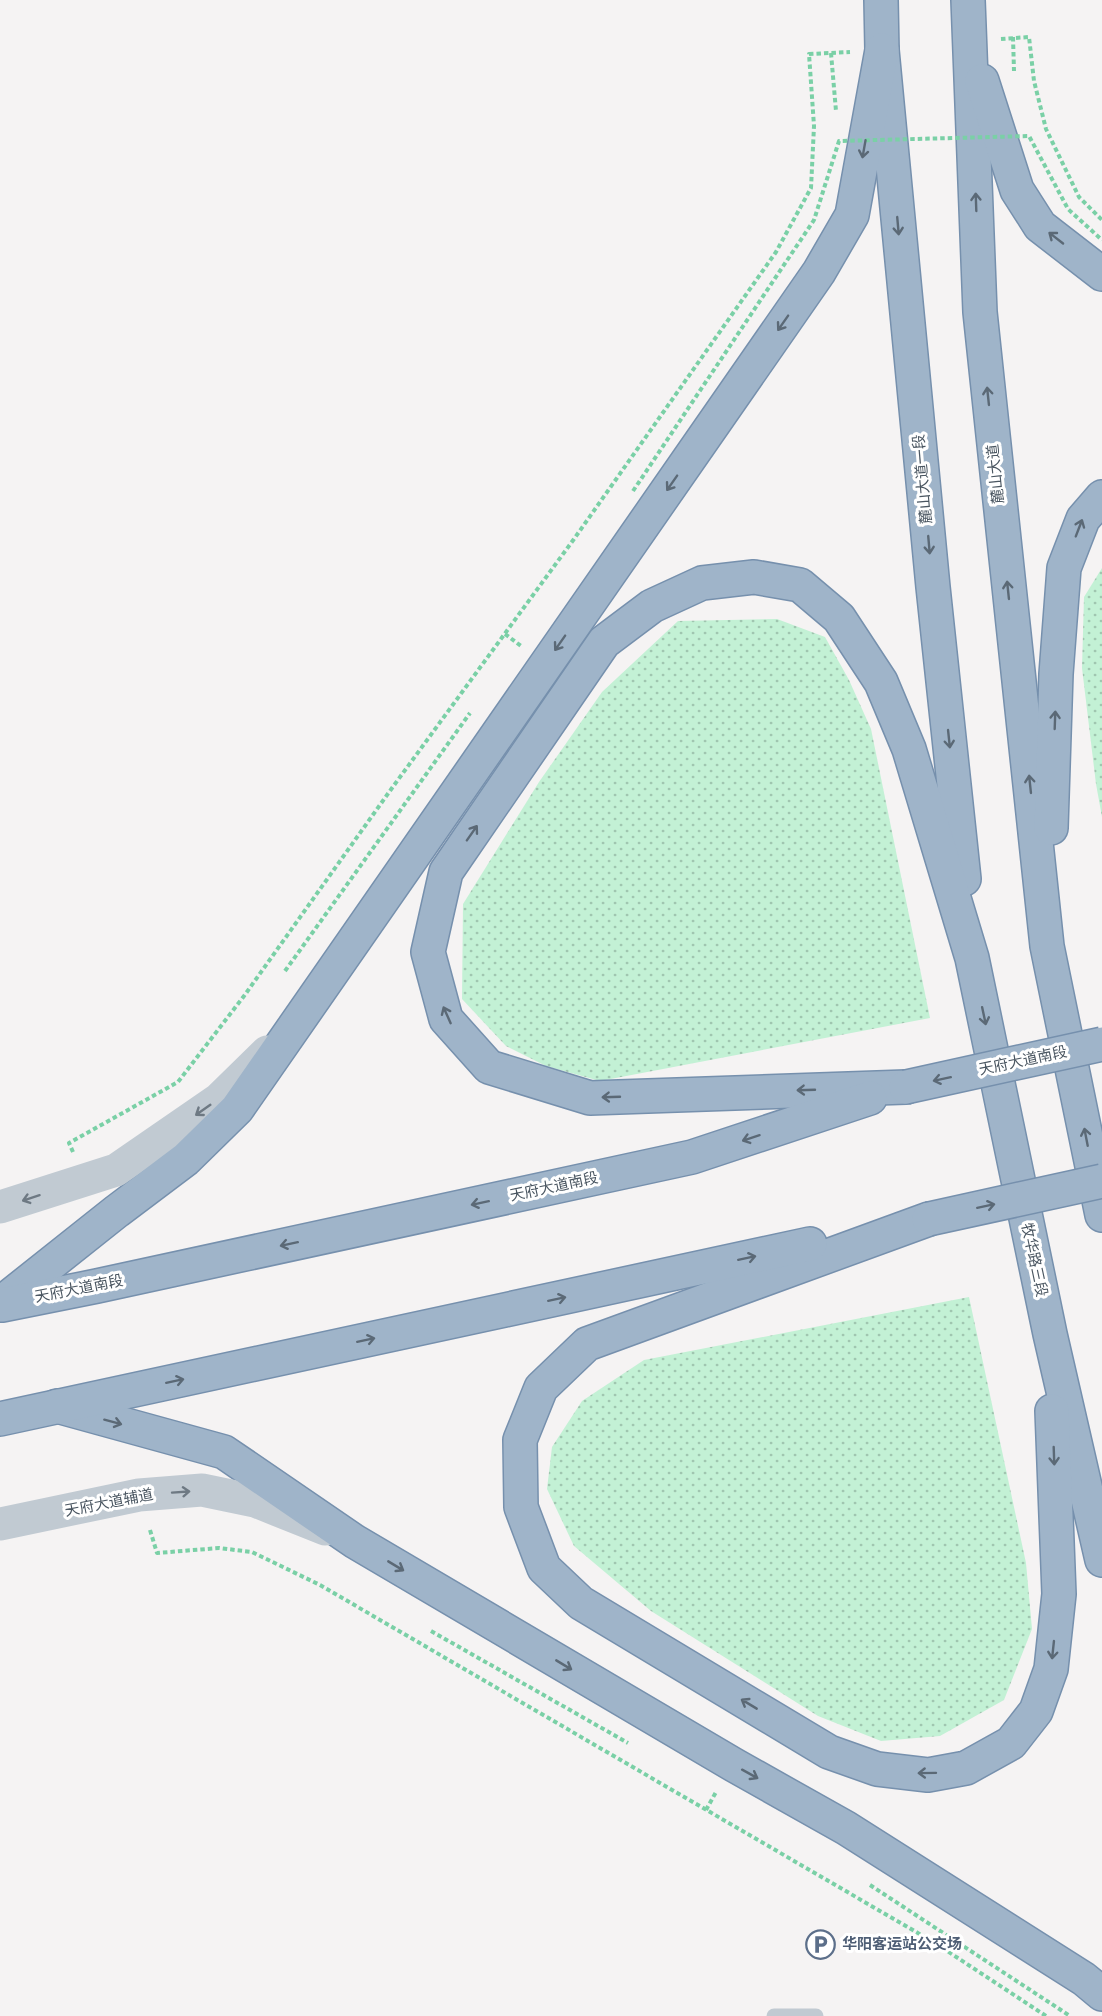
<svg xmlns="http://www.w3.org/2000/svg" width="1102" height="2016" viewBox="0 0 1102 2016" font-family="'Source Sans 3','Noto Sans SC',sans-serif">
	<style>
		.grass { fill: url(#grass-dots) }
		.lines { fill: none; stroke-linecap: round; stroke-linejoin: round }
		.trunk-casing { stroke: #7690ad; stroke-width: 36 }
		.path { stroke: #7ad0a6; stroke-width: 4; stroke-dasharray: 4.5 3; stroke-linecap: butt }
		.service { stroke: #c1cad2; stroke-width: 15 }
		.tertiary { stroke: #c1cad2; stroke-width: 33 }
		.trunk { stroke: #9fb4c9; stroke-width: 33 }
		.trunk-bridge-casing { stroke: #7690ad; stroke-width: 36; stroke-linecap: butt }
		.path-bridge { stroke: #7ad0a6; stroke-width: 4; stroke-dasharray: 4.5 3; stroke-linecap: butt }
		.trunk-bridge { stroke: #9fb4c9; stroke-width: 33 }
		.oneway { stroke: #5b6976 }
		.oneway2 { stroke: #6e7983 }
		.labels { text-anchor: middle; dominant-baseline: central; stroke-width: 6; stroke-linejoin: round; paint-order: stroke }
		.street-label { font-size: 15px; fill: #4a5661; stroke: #fff }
		.service-label { font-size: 15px; font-weight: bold; fill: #4e5e75; stroke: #fff; text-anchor: start }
	</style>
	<defs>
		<pattern id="grass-dots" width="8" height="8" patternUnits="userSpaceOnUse" patternTransform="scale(1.5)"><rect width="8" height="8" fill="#c3f1d5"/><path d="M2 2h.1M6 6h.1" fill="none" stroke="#a0c6b0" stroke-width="1.8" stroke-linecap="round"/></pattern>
	</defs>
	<rect width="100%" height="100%" fill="#f5f3f3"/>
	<!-- grass -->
	<g class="grass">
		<polygon points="1102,568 1102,817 1096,784 1082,668 1084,597"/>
		<polygon points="777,619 825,637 849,680 871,729 930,1018 600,1081 546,1066 506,1046 462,999 463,904 539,782 602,692 678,621"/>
		<polygon points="969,1297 1026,1563 1032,1629 1004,1700 940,1736 881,1741 818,1716 651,1611 574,1546 547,1489 552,1447 582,1401 644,1360"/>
	</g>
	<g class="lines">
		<defs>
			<g id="trunk">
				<polyline points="881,0 882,50 933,587 964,879"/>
				<polyline points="968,0 980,312 1047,946 1102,1215"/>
				<polyline points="982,81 1017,190 1040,226 1102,274"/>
				<polyline points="1051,828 1056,674 1064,568 1083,519 1102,497"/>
				<polyline points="906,1087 590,1098 489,1067 446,1019 428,952 446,872 604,642 652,606 702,583 754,577 800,585 839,618 881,682 909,749 972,958 1050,1334 1102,1560"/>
				<polyline points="929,1219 587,1344 541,1388 520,1440 521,1507 544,1568 581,1603 829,1752 877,1769 928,1775 966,1768 1011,1743 1036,1711 1051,1669 1059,1594 1052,1411"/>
				<polyline points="0,1304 117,1211 186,1159 237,1109 819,272 852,215 882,50"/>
				<polyline points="2,1305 97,1286 692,1157 870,1098"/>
				<polyline points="57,1406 224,1452 354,1541 734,1765 846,1828 1084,1979 1102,1994"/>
				<polyline points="0,1419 810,1244"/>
			</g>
		</defs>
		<!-- trunk casing -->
		<use href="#trunk" class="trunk-casing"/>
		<!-- path -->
		<g class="path">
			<polyline points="1013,37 1014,71"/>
			<polyline points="1001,39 1029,37 1034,81 1046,129 1079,197 1102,220"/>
			<polyline points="831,53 836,111"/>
			<polyline points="505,634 521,646"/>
			<polyline points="285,971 470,713"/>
			<polyline points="73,1152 69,1143 178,1082 244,996 392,788 574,539 776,252 811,188 814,126 809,54 850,52"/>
			<polyline points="150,1530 157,1553 219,1548 252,1552 320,1585 935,1943 1046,2016"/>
			<polyline points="431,1631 628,1743"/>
			<polyline points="706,1810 716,1792"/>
			<polyline points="870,1885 1070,2016"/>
		</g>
		<!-- service -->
		<polyline class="service" points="774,2016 816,2016"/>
		<!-- tertiary -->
		<g class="tertiary">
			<polyline points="0,1207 116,1170 219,1099 267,1052"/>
			<polyline points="0,1524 139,1495 202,1490 255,1501 325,1529"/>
		</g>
		<!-- trunk -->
		<use href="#trunk" class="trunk"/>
		<defs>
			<g id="trunk-bridge">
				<polyline points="906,1087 1102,1044"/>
				<polyline points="929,1219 1102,1181"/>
			</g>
		</defs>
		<!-- trunk-bridge casing -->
		<use href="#trunk-bridge" class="trunk-bridge-casing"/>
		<!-- path-bridge -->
		<polyline class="path-bridge" points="633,491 814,220 839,141 1029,136 1068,209 1102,240"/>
		<!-- trunk-bridge -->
		<use href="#trunk-bridge" class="trunk-bridge"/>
	</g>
	<!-- one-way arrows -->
	<defs><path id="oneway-shaft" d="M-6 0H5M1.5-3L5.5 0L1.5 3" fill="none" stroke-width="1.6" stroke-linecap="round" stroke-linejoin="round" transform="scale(1.5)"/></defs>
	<g class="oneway">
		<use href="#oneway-shaft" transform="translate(864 149) rotate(100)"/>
		<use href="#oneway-shaft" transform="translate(976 202) rotate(-92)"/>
		<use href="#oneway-shaft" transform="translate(898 226) rotate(85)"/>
		<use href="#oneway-shaft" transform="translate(1056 238) rotate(-142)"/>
		<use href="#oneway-shaft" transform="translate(783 323) rotate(125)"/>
		<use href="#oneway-shaft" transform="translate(988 396) rotate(-96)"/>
		<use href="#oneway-shaft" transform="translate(672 483) rotate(125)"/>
		<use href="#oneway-shaft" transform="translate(1079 528) rotate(-69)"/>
		<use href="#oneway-shaft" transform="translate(929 545) rotate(85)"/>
		<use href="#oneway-shaft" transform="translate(1008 590) rotate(-96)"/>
		<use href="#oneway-shaft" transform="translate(560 643) rotate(125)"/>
		<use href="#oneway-shaft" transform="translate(1055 720) rotate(-88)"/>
		<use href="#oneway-shaft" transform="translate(949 739) rotate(84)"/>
		<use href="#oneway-shaft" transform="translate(1030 784) rotate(-96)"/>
		<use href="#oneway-shaft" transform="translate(472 833) rotate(-55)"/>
		<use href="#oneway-shaft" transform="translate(447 1015) rotate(-114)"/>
		<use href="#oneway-shaft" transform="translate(984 1016) rotate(78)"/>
		<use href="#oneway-shaft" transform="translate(942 1079) rotate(168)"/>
		<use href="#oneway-shaft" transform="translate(806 1090) rotate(178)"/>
		<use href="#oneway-shaft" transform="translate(611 1097) rotate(178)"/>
		<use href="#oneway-shaft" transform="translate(1086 1137) rotate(-101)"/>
		<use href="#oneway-shaft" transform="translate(751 1138) rotate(162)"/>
		<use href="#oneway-shaft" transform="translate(480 1203) rotate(168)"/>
		<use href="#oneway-shaft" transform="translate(986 1206) rotate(-12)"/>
		<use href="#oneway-shaft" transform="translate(289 1244) rotate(168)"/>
		<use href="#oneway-shaft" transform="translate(747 1258) rotate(-12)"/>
		<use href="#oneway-shaft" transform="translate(557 1299) rotate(-12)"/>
		<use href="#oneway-shaft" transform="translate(366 1340) rotate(-12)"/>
		<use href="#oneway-shaft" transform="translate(175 1381) rotate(-12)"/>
		<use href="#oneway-shaft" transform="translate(113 1422) rotate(15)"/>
		<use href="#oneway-shaft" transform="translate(1054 1456) rotate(88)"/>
		<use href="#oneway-shaft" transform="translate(396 1566) rotate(31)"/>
		<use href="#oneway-shaft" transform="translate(1053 1650) rotate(96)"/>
		<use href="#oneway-shaft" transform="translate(564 1665) rotate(31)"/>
		<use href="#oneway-shaft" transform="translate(749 1704) rotate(-149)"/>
		<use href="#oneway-shaft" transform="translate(927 1773) rotate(179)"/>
		<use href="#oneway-shaft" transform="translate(750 1774) rotate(29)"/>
	</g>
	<g class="oneway2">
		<use href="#oneway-shaft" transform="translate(203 1110) rotate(145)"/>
		<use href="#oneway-shaft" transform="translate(31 1198) rotate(162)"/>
		<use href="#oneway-shaft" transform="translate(181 1492) rotate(-4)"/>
	</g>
	<!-- icons -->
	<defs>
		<symbol id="parking-ring" viewBox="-11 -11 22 22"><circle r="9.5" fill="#fff" stroke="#5c6f8a" stroke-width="1.5"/><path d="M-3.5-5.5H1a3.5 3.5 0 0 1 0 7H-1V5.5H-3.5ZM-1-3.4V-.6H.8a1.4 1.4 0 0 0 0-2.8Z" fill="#5c6f8a"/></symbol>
	</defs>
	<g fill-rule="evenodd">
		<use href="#parking-ring" x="804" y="1928" width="33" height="33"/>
	</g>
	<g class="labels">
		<!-- street labels -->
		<g class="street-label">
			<text transform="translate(996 474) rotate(-96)">麓山大道</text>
			<text transform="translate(923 479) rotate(-95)">麓山大道一段</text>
			<text transform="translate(1023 1061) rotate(-12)">天府大道南段</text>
			<text transform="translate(554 1187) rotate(-12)">天府大道南段</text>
			<text transform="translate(1034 1260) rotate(78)">牧华路三段</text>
			<text transform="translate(79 1289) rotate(-11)">天府大道南段</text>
			<text transform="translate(109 1503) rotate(-11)">天府大道辅道</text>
		</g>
		<!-- service labels -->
		<g class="service-label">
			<text x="842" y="1944">华阳客运站公交场</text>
		</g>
	</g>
</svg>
